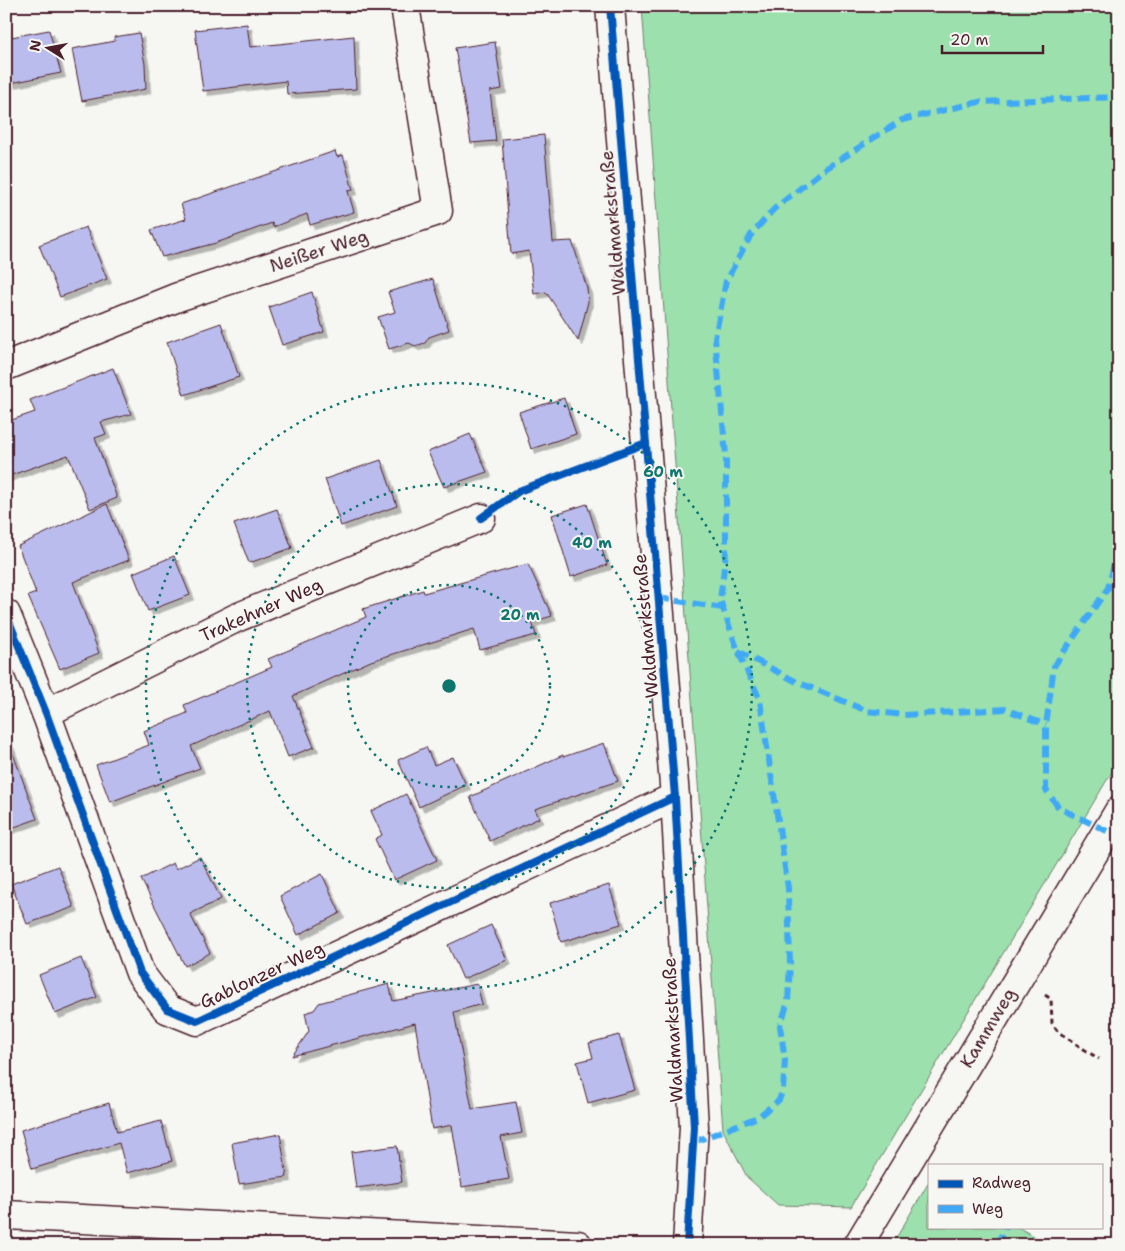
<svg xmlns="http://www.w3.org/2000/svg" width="1125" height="1251" viewBox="0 0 1125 1251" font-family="'Shantell Sans',sans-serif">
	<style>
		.green { fill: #9be0ad; stroke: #72806c }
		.building { fill: #babced; stroke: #4a1f2b; filter: url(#shadow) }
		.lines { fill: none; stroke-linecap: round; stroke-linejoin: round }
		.street-casing { stroke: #4a1f2b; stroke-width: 31 }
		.path { stroke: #4a1f2b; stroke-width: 3; stroke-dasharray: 5 4; stroke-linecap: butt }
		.street { stroke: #f6f6f2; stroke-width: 28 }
		.quiet { stroke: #3fa9f5; stroke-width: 6; stroke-dasharray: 12 6; stroke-linecap: butt }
		.cycleway-casing { stroke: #f6f6f2; stroke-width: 11 }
		.cycleway { stroke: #0057b8; stroke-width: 8 }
		.ring { fill: none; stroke: #0f766e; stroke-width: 2.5; stroke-dasharray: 2.5 5 }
		.labels { text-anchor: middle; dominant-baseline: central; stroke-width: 4; stroke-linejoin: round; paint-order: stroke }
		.street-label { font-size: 18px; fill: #4a1f2b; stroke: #f6f6f2 }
		.centre { fill: #0f766e; stroke: #f6f6f2; stroke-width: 2.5 }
		.ring-label { font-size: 15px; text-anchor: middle; font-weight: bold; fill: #0f766e; stroke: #f6f6f2; stroke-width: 4; stroke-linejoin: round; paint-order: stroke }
	</style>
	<defs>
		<filter id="shadow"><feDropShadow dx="4.5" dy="4.5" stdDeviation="0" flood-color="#0004"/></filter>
	</defs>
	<rect width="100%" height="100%" fill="#f6f6f2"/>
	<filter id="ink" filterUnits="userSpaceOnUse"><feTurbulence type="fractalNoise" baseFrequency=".02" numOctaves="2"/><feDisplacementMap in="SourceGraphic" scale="10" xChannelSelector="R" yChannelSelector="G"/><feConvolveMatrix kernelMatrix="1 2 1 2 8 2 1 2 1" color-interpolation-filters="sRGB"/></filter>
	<g filter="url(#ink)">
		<!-- green -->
		<g class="green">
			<polygon points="642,6 1119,6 1119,760 851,1207 778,1205 747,1177 723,1130"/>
			<polygon points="929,1182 929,1227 1018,1227 1048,1245 892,1245"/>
		</g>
		<!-- building -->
		<g class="building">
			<polygon points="247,24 250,47 354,36 356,89 287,94 286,81 203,91 195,30"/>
			<polygon points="49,30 61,73 6,84 6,38"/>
			<polygon points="139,33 145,64 146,89 82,101 72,49 115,41 114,37"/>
			<polygon points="495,42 502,89 490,91 496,141 471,143 455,48"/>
			<polygon points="544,135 553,242 572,241 587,288 588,302 578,341 546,292 534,294 529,251 511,254 502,139"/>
			<polygon points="335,151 337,157 343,155 353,190 348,191 354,212 310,225 307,214 273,227 272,223 216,243 162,257 151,230 186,219 181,204"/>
			<polygon points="86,227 107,279 60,297 39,245"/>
			<polygon points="433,279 449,330 429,337 425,343 415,346 409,343 389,349 378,317 395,312 388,292"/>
			<polygon points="312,292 324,332 282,345 269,307"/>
			<polygon points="221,323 239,377 184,395 167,342"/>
			<polygon points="113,368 131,414 101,422 106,434 95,438 117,498 90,509 68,455 6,477 6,422 35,412 30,400"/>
			<polygon points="564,398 576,434 531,449 519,412"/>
			<polygon points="470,434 487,472 444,487 428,452"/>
			<polygon points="381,460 397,506 341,526 325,479"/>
			<polygon points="107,504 129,560 73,582 99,653 60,669 28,596 36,593 18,546"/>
			<polygon points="587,504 607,565 571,577 552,515"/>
			<polygon points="277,509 292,548 249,563 234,524"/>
			<polygon points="174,556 190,595 148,611 133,573"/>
			<polygon points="528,564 552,616 532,622 536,635 480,650 474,629 371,661 293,696 314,747 288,757 270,711 191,746 200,768 110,802 96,765 149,745 144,731 187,713 184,705 272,667 268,659 366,617 363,609 423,590 424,593"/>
			<polygon points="9,743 37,819 6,830 6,744"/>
			<polygon points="604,743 618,781 535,809 539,818 490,841 470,797 563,755 563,757"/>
			<polygon points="426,747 434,765 453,757 466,785 419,807 398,760"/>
			<polygon points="406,794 437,860 394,880 375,839 382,835 371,811"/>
			<polygon points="200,857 221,899 190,914 210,953 185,966 141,879 173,863 176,869"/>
			<polygon points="58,866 74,907 27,924 11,884"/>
			<polygon points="322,874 340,913 298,935 280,896"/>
			<polygon points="609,885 621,924 561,942 550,903"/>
			<polygon points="491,925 507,960 463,979 448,945"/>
			<polygon points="81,958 97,997 55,1014 39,975"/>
			<polygon points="389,984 393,1001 477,984 482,1004 454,1012 472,1109 516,1102 522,1133 501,1137 509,1179 462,1187 452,1125 432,1129 415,1023 292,1056 309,1031 305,1013 314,1010 319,1003"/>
			<polygon points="619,1035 635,1090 588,1103 577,1062 593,1058 589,1043"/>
			<polygon points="109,1103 117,1132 161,1121 172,1161 127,1173 119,1143 32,1169 21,1130"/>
			<polygon points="280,1134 287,1177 239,1184 232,1143"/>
			<polygon points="397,1146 402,1182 356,1188 351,1152"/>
		</g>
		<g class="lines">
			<defs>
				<g id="street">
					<polyline points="610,6 675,797 694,1127 687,1245"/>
					<polyline points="6,366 178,297 438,211 405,6"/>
					<polyline points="6,614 46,713 140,973 167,1009 197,1021 675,797"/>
					<polyline points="46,713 236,618 481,518"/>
					<polyline points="6,1215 578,1245"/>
					<polyline points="858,1245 1119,811"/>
				</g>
			</defs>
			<!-- street casing -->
			<use href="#street" class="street-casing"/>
			<!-- path -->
			<polyline class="path" points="1045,995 1051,999 1052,1023 1058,1032 1099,1059"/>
			<!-- street -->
			<use href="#street" class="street"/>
			<!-- quiet -->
			<g class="quiet">
				<polyline points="658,598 723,608"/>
				<polyline points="738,651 795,681 867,711 904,715 1005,709 1046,725"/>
				<polyline points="1107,831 1059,808 1046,790 1046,725 1054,666 1108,588 1119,546"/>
				<polyline points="694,1142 758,1117 779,1100 783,1090 785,1060 780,1026 788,1002 790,964 788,888 760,700 738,651 720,600 726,552 726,455 715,338 726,281 751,235 774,209 822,171 902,120 979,102 1119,97"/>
				<polyline points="996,1245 1006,1227"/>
			</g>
			<defs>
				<g id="cycleway">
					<polyline points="610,6 675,797 694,1127 687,1245"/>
					<polyline points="481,518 519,491 646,443"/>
					<polyline points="6,614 46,713 140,973 167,1009 197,1021 675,797"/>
				</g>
			</defs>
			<!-- cycleway casing -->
			<use href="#cycleway" class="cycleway-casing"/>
			<!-- cycleway -->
			<use href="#cycleway" class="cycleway"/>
		</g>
	</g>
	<!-- distance rings -->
	<g class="ring">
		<circle cx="449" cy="686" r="101"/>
		<circle cx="449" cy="686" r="202"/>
		<circle cx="449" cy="686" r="303"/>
	</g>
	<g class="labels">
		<!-- street labels -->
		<g class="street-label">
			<text transform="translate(613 223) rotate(-95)">Waldmarkstraße</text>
			<text transform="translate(319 251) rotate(-18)">Neißer Weg</text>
			<text transform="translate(261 610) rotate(-24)">Trakehner Weg</text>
			<text transform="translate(646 626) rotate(-95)">Waldmarkstraße</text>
			<text transform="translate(262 975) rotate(-25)">Gablonzer Weg</text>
			<text transform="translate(988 1028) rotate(-59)">Kammweg</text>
			<text transform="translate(673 1030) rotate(-93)">Waldmarkstraße</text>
		</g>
	</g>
	<circle cx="449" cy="686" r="8" class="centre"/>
	<g class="ring-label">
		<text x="663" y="477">60 m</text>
		<text x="592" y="548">40 m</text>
		<text x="520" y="620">20 m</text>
	</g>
	<!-- margin -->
	<rect width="1125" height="1251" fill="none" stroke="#f6f6f2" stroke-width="25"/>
	<rect x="12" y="12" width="1100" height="1226" fill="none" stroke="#4a1f2b" stroke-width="2" filter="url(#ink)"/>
	<!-- legend -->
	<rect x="928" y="1164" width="175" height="65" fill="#f6f6f2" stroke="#b1a0a2"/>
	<rect x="938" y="1180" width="25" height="8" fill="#0057b8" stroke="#b1a0a2"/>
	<text x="972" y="1188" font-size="15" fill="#4a1f2b">Radweg</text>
	<rect x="938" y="1205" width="25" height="8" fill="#3fa9f5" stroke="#b1a0a2"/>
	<text x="972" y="1214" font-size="15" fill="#4a1f2b">Weg</text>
	<!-- north arrow -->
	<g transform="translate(48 48) rotate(281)" stroke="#f6f6f2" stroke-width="4" paint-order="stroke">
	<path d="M0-4L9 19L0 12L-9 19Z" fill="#4a1f2b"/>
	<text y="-8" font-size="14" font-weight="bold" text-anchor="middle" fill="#4a1f2b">N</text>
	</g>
	<!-- scale -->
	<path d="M942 45v8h101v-8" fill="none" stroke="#4a1f2b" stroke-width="2.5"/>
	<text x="950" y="45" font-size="15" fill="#4a1f2b" stroke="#f6f6f2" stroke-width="4" paint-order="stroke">20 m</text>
</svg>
